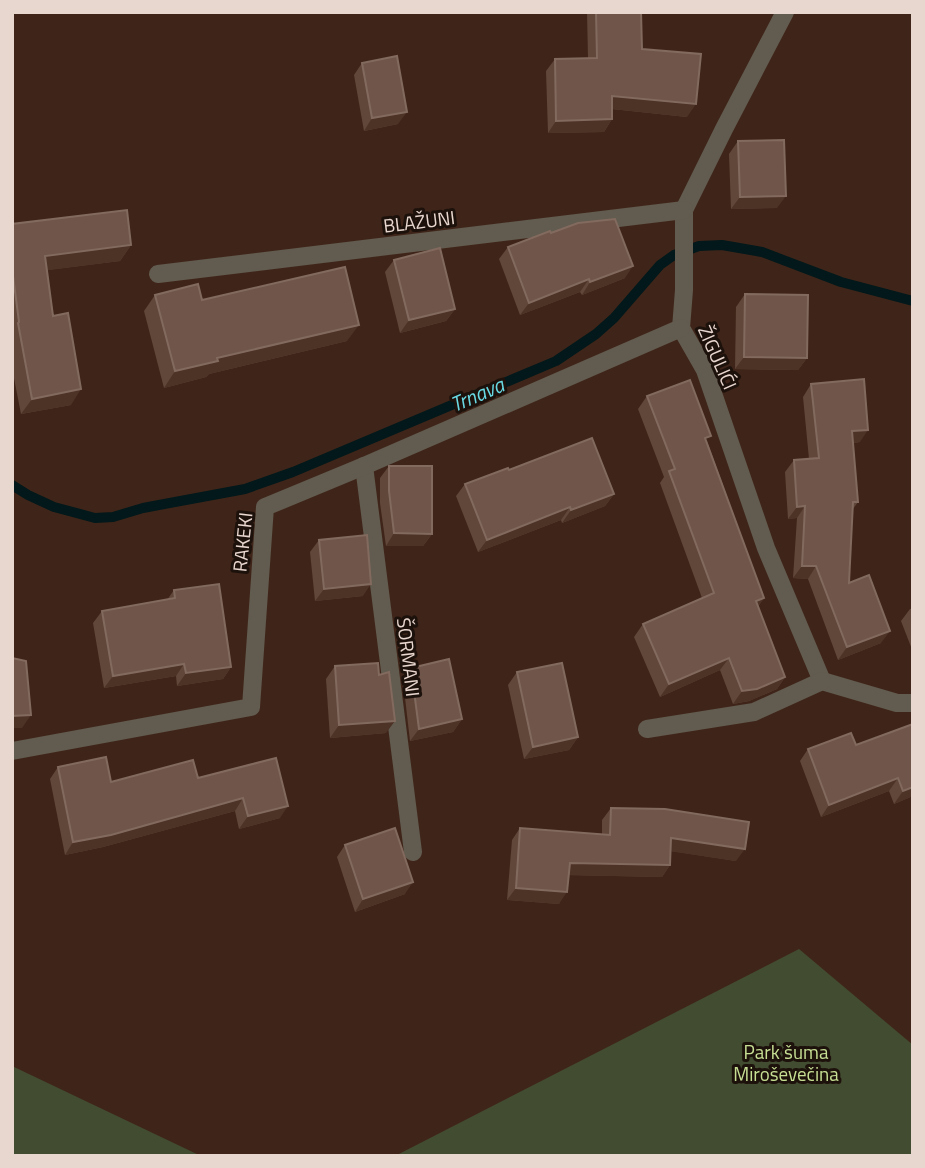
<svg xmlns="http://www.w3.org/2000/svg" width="925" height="1168" viewBox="0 0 925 1168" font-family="'Titillium Web',sans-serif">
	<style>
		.green { fill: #424c30 }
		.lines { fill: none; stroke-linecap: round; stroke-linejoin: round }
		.stream { stroke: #02181a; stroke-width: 10 }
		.minor { stroke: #625b4f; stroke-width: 18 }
		.wall { fill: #61463a }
		.shaded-wall { fill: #4d3226 }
		.building { fill: #70564a; stroke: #826a5f; stroke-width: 2 }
		.labels { text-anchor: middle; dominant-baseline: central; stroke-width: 6; stroke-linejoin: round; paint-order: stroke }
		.street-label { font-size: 19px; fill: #e8d7cf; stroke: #1d110c }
		.park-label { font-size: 19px; fill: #c6df93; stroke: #1d110c }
		.water-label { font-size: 21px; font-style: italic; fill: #69d9e3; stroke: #1d110c }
	</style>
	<rect width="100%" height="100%" fill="#3f2519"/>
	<!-- green -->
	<g class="green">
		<polygon points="799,949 913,1045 913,1156 395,1156"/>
		<polygon points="12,1066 201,1156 12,1156"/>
	</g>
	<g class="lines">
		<!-- stream -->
		<polyline class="stream" points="12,485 28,495 54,507 95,518 113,517 143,508 245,489 293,472 556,361 596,334 614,318 660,265 674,255 699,246 722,245 762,252 841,282 913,301"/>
		<!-- minor -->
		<g class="minor">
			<polyline points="785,12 724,129 684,210 684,290 681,328 705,370 766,548 822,681"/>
			<polyline points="158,274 684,210"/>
			<polyline points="364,466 413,852"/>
			<polyline points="822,681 897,703 913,703"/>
			<polyline points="647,729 754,712 822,681"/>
			<polyline points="12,751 251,707 265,507 364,466 681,328"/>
		</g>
	</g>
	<!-- wall -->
	<g class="wall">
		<polygon points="587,12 641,12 642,49 687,117 612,109 612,119 604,132 548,133 546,71 555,59 588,58"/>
		<polygon points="362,63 398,124 364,131 354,75"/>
		<polygon points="738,141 777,208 731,209 729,154"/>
		<polygon points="12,224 131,245 120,261 47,270 53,316 71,405 21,414 12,368"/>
		<polygon points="551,233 625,278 582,295 580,292 520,315 499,259 508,247"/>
		<polygon points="394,260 455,309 446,321 400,333 385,272"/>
		<polygon points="745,294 807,358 798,370 735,369 736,307"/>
		<polygon points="155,295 202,300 347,341 209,374 206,377 164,388 144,311"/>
		<polygon points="811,384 860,442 853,443 858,502 853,509 849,583 881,643 838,660 808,579 793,578 797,518 788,519 785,472 794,460 809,459 803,397"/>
		<polygon points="647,396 707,441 764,598 758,606 785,677 777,689 749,701 733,704 720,670 660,697 634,637 643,624 702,598 660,483 664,477 638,409"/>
		<polygon points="389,466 432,534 423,546 386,546 380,503 380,478"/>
		<polygon points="509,470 614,494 605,506 562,523 561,520 478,552 456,496 465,484"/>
		<polygon points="319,540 363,596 315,601 310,552"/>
		<polygon points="174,590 231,667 223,679 177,686 176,676 104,688 93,623 102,611 167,600"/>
		<polygon points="913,608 913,652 901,621 910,609"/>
		<polygon points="335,666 379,675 386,733 330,738 326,679"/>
		<polygon points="411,668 462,719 453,732 410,741 403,680"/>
		<polygon points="517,672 578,737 569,750 524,759 508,685"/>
		<polygon points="913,724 913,796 894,804 889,791 821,817 800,761 808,749 856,745"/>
		<polygon points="276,758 280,818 239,829 235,811 103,847 65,855 50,779 58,767 111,782 198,778"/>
		<polygon points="611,808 736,861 671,851 670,865 662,877 569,875 559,904 507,900 512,840 520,828 602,834 602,820"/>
		<polygon points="345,845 405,894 355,912 337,857"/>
	</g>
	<!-- shaded-wall -->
	<g class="shaded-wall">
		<polygon points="612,96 696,104 687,117 603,108"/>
		<polygon points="407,112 398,124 364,131 372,118"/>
		<polygon points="612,119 604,132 548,133 556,121"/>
		<polygon points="786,196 777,208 731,209 740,197"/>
		<polygon points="131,245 120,261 34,272 45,256"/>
		<polygon points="633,266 625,278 582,295 590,282"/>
		<polygon points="589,279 580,292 520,315 529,303"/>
		<polygon points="455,309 446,321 400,333 409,320"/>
		<polygon points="359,325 347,341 209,374 206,377 164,388 175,371 217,358"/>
		<polygon points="744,357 807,358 798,370 735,369"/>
		<polygon points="81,389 71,405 21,414 32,399"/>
		<polygon points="868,430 860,442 844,444 852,431"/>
		<polygon points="614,494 605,506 562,523 571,510"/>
		<polygon points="805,506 797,518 788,519 797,507"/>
		<polygon points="570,507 561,520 478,552 487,540"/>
		<polygon points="394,533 432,534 423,546 386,546"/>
		<polygon points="802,566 816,566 808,579 793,578"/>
		<polygon points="371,584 363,596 315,601 324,589"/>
		<polygon points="764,598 756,610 756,601"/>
		<polygon points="890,631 881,643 838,660 847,647"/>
		<polygon points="729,658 720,670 660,697 669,684"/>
		<polygon points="184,664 176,676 104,688 113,676"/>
		<polygon points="231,667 223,679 177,686 186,673"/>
		<polygon points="785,677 777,689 749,701 733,704 742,691"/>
		<polygon points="31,715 22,728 12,728 12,716"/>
		<polygon points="462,719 453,732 410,741 419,729"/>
		<polygon points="395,721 386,733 330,738 339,725"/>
		<polygon points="578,737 569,750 524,759 533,747"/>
		<polygon points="898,778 889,791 821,817 829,805"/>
		<polygon points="913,787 913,796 894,804 903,791"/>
		<polygon points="243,798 235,811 103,847 65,855 73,842"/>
		<polygon points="288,806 280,818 239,829 248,816"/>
		<polygon points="671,838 745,849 736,861 662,850"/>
		<polygon points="570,863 670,865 662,877 561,875"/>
		<polygon points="413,882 405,894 355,912 363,899"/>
		<polygon points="516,888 567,892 559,904 507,900"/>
	</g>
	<!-- building -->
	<g class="building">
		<polygon points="596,12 641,12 642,49 701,54 696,104 612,96 612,119 556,121 555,59 597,58"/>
		<polygon points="397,56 407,112 372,118 362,63"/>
		<polygon points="784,140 786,196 740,197 738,141"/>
		<polygon points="127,210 131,245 45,256 53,316 68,313 81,389 32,399 18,323 19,322 12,268 12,224"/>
		<polygon points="615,219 633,266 590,282 589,279 529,303 508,247 550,231 551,233 578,223"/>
		<polygon points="440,248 455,309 409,320 394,260"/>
		<polygon points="345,267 359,325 217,358 218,361 175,371 155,295 198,284 202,300"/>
		<polygon points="745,294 808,295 807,358 744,357"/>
		<polygon points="864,379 868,430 852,431 858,502 853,502 849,583 869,575 890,631 847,647 816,566 802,566 805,506 797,507 794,460 819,458 811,384"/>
		<polygon points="690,380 711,436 705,438 764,598 756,601 785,677 757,689 742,691 729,658 669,684 643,624 714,593 669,471 675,469 647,396"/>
		<polygon points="592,438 614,494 571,510 570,507 487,540 465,484 508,468 509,470"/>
		<polygon points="389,466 432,466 432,534 394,533 389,491"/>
		<polygon points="367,535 371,584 324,589 319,540"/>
		<polygon points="219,584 231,667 186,673 184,664 113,676 102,611 175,598 174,590"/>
		<polygon points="12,658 26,661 31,715 12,716"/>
		<polygon points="449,659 462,719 419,729 411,668"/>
		<polygon points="378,663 379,675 389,672 395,721 339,725 335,666"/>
		<polygon points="562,663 578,737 533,747 517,672"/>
		<polygon points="913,724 913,787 903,791 898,778 829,805 808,749 851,733 856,745"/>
		<polygon points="106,757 111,782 193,760 198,778 276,758 288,806 248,816 243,798 111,835 73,842 58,767"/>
		<polygon points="611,808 665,809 749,822 745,849 671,838 670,865 570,863 567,892 516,888 520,828 610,835"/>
		<polygon points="395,828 413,882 363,899 345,845"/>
	</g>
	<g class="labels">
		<!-- street labels -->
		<g class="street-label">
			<text transform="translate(419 221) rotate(-7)">BLAŽUNI</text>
			<text transform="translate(718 357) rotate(66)">ŽIGULIĆI</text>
			<text transform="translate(242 542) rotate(-84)">RAKEKI</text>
			<text transform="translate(409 657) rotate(83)">ŠORMANI</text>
		</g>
		<!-- park labels -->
		<g class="park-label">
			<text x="786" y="1051">Park šuma<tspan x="786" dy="22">Miroševečina</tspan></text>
		</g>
		<!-- water labels -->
		<g class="water-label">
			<text transform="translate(477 394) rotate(-23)">Trnava</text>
		</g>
	</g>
	<!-- border -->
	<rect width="925" height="1168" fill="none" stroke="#e8d7cf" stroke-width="28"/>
</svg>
